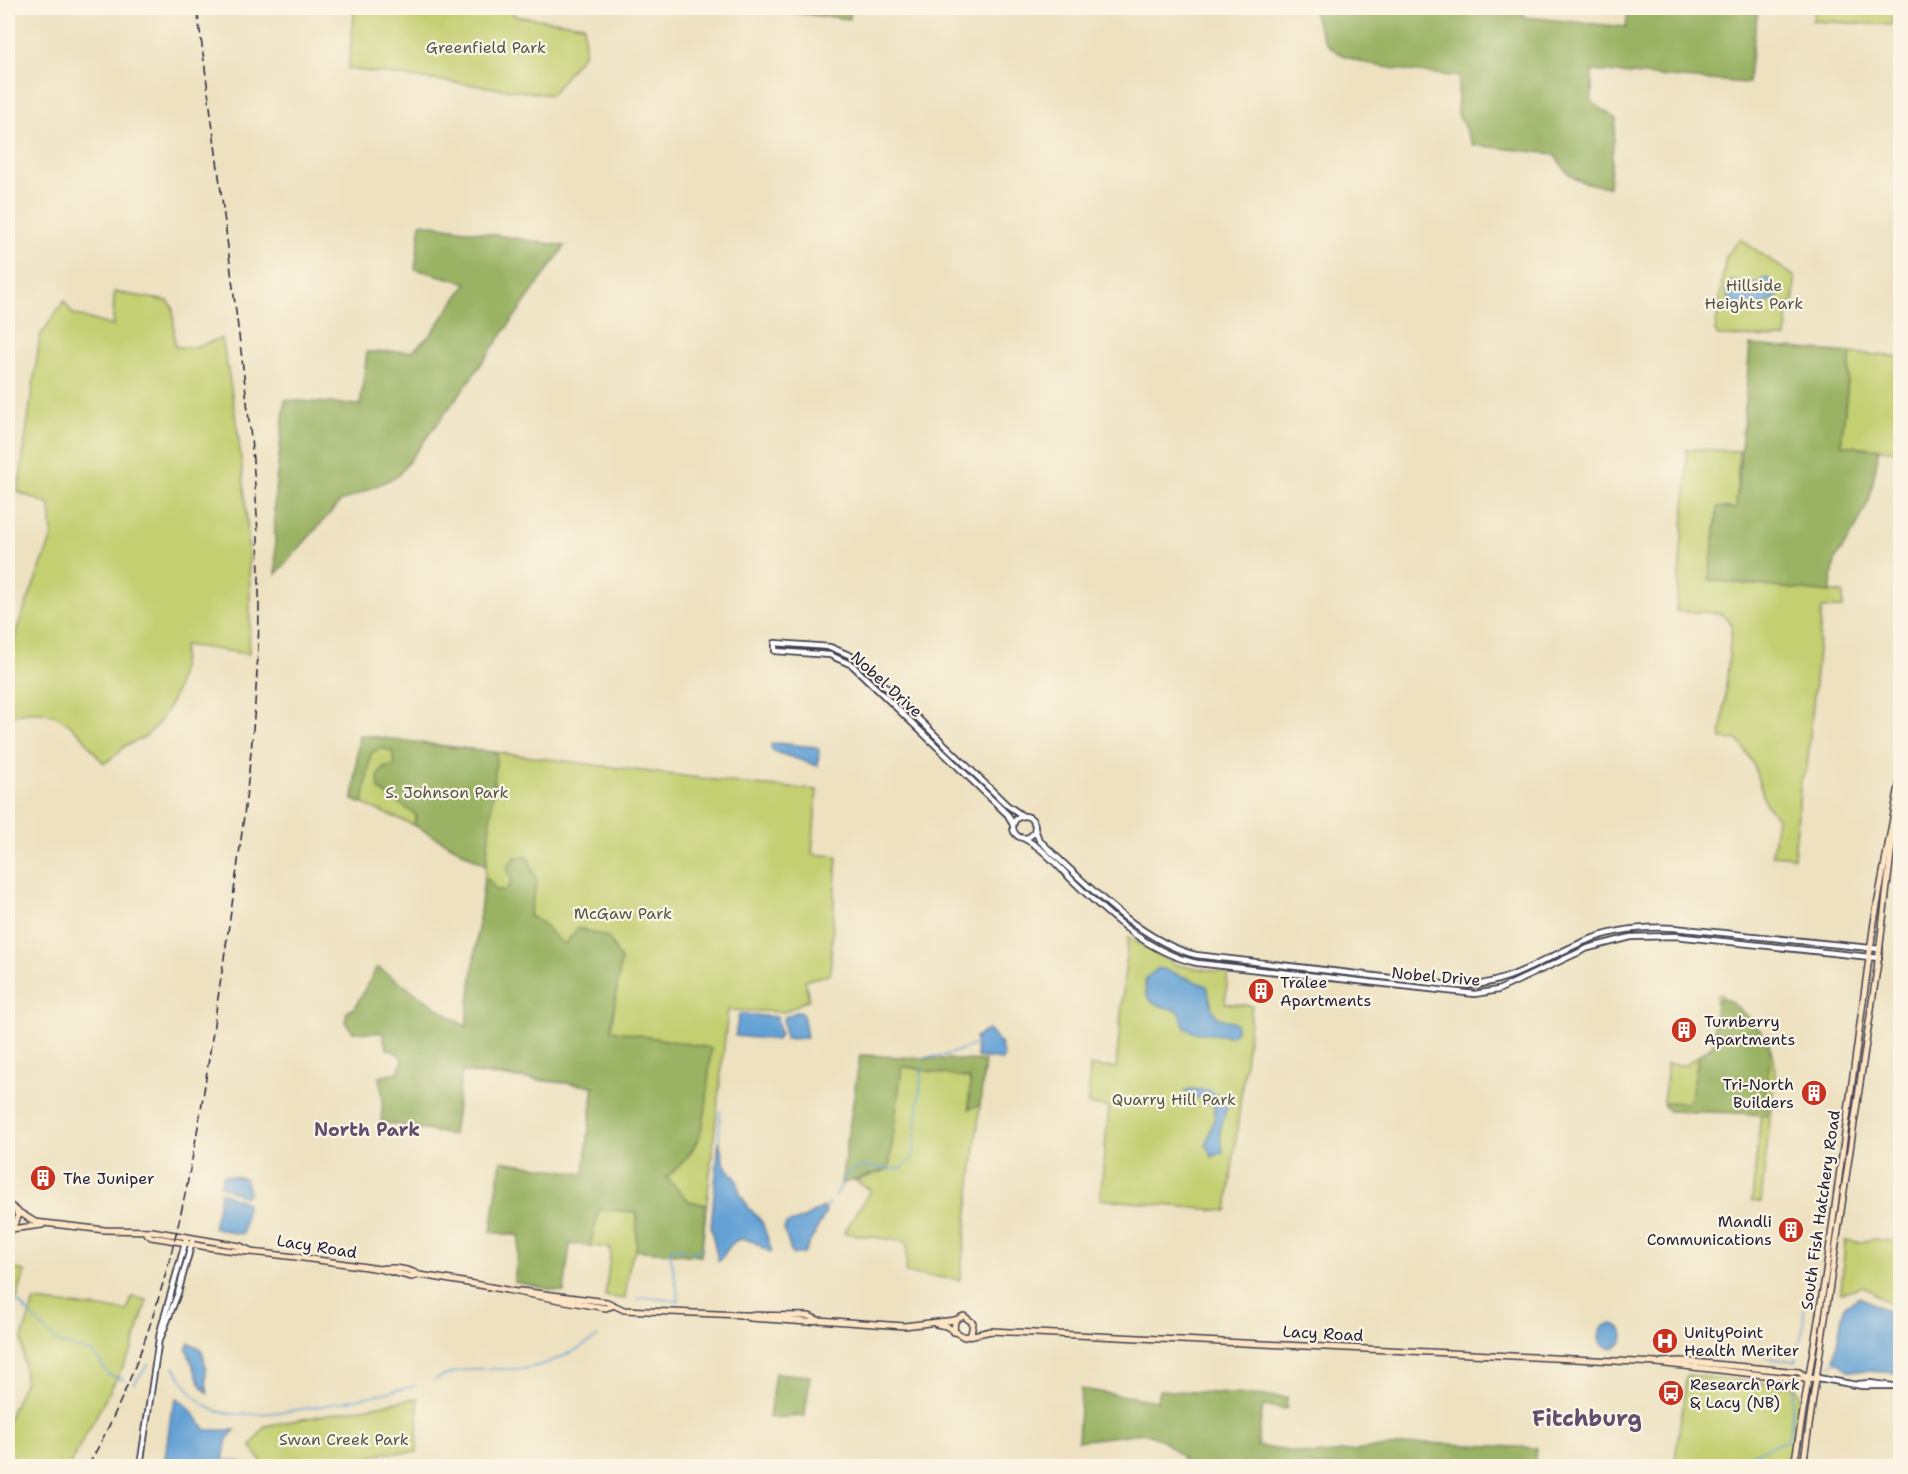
<svg xmlns="http://www.w3.org/2000/svg" width="1908" height="1474" viewBox="0 0 1908 1474" font-family="'Shantell Sans',sans-serif">
<rect width="100%" height="100%" fill="#fcf5e5"/>
<filter id="ink" filterUnits="userSpaceOnUse"><feTurbulence type="fractalNoise" baseFrequency=".0167" numOctaves="2"/><feDisplacementMap in="SourceGraphic" scale="12" xChannelSelector="R" yChannelSelector="G"/><feConvolveMatrix kernelMatrix="1 2 1 2 8 2 1 2 1" color-interpolation-filters="sRGB"/></filter>
<filter id="wash" filterUnits="userSpaceOnUse"><feTurbulence type="fractalNoise" baseFrequency=".008" numOctaves="4" result="noise"/><feDisplacementMap in="SourceGraphic" scale="24" xChannelSelector="R" yChannelSelector="G"/><feGaussianBlur stdDeviation="1.35" result="paint"/><feColorMatrix in="noise" values="0 0 0 0 0 0 0 0 0 0 0 0 0 0 0 0 0 1.4 0 .05"/><feComposite in="paint" operator="in"/></filter>
<g filter="url(#wash)">
<rect width="100%" height="100%" fill="#ede1c0"/>
<g fill="#c3cf71" stroke="#727856" stroke-width="1.5">
<polygon points="355,8 515,8 514,16 584,25 585,52 551,95 348,69"/>
<polygon points="1815,8 1894,8 1892,25 1813,21"/>
<polygon points="1740,239 1795,277 1794,301 1788,305 1786,338 1718,336 1715,331 1726,256"/>
<path d="M114,292l54,9 5,7 2,39h19l28,-9c21,107 31,207 27,316l-65,-9c-2,35 -11,68 -38,91 -6,5 -15,6 -21,10 -8,8 -11,12 -21,17 -10,-9 -15,-20 -24,-29 -22,-22 -44,-28 -72,-17v-41l8,-45 36,-94 -2,-32 -32,-13 22,-156 24,-35 9,13 40,12z"/>
<polygon points="1851,353 1900,357 1900,451 1841,445"/>
<polygon points="1686,449 1739,451 1736,509 1718,507 1709,580 1843,593 1843,608 1822,608 1807,768 1801,780 1794,857 1772,855 1777,817 1766,805 1753,763 1738,740 1721,739 1732,624 1720,613 1676,611 1687,479"/>
<polygon points="359,735 754,785 817,790 812,854 837,856 830,975 805,980 809,999 784,1012 728,1010 701,1256 636,1250 630,1261 625,1299 605,1296 611,1248 576,1244 594,1086 461,1072 486,865 414,825 353,800"/>
<polygon points="1128,937 1176,965 1228,973 1225,1003 1252,1006 1227,1211 1100,1199 1109,1107 1088,1105 1090,1066 1116,1068"/>
<path d="M1720,994l47,48 7,15 1,17 -14,128 -9,-1 9,-89 -98,-8c0,-12 7,-33 3,-40l19,1 28,-19 4,-50z"/>
<polygon points="901,1065 970,1079 969,1108 980,1105 960,1280 906,1273 907,1242 844,1233 871,1190 855,1181 889,1169"/>
<polygon points="1873,1239 1900,1242 1900,1328 1897,1309 1863,1286 1841,1293 1845,1241 1861,1242"/>
<polygon points="8,1268 25,1271 18,1296 9,1309"/>
<polygon points="132,1297 147,1300 132,1350 69,1466 8,1466 8,1419 25,1381 22,1338 34,1301 127,1311"/>
<polygon points="1687,1375 1794,1386 1801,1399 1791,1466 1674,1466"/>
<polygon points="418,1398 417,1452 386,1453 366,1458 349,1466 264,1466 251,1446 265,1426"/>
</g>
<g fill="#9ab263" stroke="#5e6a4f" stroke-width="1.5">
<polygon points="752,8 850,8 850,19 764,10"/>
<path d="M1312,8h213l-1,9 102,10 2,-19h130l-10,75 -156,-12v31l24,17 -7,68c-32,-5 -37,-5 -55,-33l-81,-9 -16,-33 2,-35c-32,-5 -114,-8 -133,-35 -7,-9 -11,-24 -14,-34z"/>
<polygon points="421,223 565,246 464,388 398,476 340,502 276,574 274,502 285,400 360,405 367,352 413,351 431,334 467,283 415,269"/>
<polygon points="1750,345 1851,353 1841,445 1879,449 1870,498 1857,526 1835,560 1830,593 1709,580 1718,507 1736,509"/>
<polygon points="359,735 497,753 486,865 414,825 416,815 379,789 378,777 383,768 395,765 392,751 380,748 371,753 363,804 353,800"/>
<path d="M515,857h13l9,24 -8,35c20,7 19,19 36,28l13,-16 30,9 13,23 -10,70 100,18c-6,52 2,96 -45,129l23,24 17,4 -5,51 -65,-6 1,-38 -38,-2 -9,36 -20,-2 -6,48 -50,-10 6,-46 -29,-4 10,-71 83,13 10,-88 -132,-15 -9,64 -72,-13 2,-24 -4,-21 19,-5 5,-12 -6,-7 -10,-4 -5,-16 -29,-1 -8,-10 2,-10 8,-5 22,-40 89,60 18,-148h4l8,11h10l6,-9 -5,-14z"/>
<path d="M1723,998c12,4 44,36 47,50 3,13 -4,28 -4,42 0,10 6,14 1,26 -32,-5 -65,-3 -98,-5l-5,-5 4,-4 19,1 4,-7 8,-41 14,-10 3,-44z"/>
<polygon points="860,1055 985,1061 980,1105 969,1109 970,1079 902,1066 889,1169 841,1184"/>
<polygon points="775,1373 810,1376 805,1416 769,1418"/>
<polygon points="1081,1389 1157,1401 1159,1390 1287,1397 1286,1409 1263,1406 1257,1446 1314,1455 1425,1443 1536,1448 1534,1466 1440,1466 1436,1463 1417,1466 1182,1466 1182,1457 1162,1440 1145,1433 1078,1441"/>
</g>
<g fill="#64a1d5" stroke="#436288" stroke-width="1.5">
<path d="M1766,277l14,12v5c-14,13 -32,21 -50,15l-4,-20 5,-8 26,3z"/>
<polygon points="777,743 816,747 819,750 818,766 772,751 771,744"/>
<path d="M1157,969h7l43,17 5,22 5,9 19,6v8l-5,5 -38,-4 -8,-4 -6,-17c-21,-6 -38,-6 -33,-33z"/>
<polygon points="798,1011 803,1014 807,1038 785,1039 783,1018"/>
<polygon points="739,1014 777,1017 780,1034 777,1040 735,1036"/>
<polygon points="988,1030 1000,1043 1004,1057 1002,1060 977,1057 975,1037"/>
<polygon points="1189,1089 1210,1090 1228,1103 1220,1132 1223,1152 1212,1157 1206,1145 1215,1116 1214,1106 1184,1091"/>
<path d="M719,1140l5,24 13,16 3,14 9,14 13,14 10,30c-6,-1 -8,-3 -13,-7 -22,-14 -29,-1 -39,16h-2l-7,-34z"/>
<polygon points="223,1175 245,1178 249,1193 244,1197 220,1185"/>
<polygon points="221,1192 247,1203 243,1233 237,1234 213,1227"/>
<polygon points="823,1207 826,1212 804,1253 792,1255 784,1229 786,1224 802,1219"/>
<polygon points="1860,1297 1889,1312 1891,1341 1900,1357 1900,1373 1847,1370 1834,1359 1844,1306"/>
<circle cx="1611" cy="1336" r="12"/>
<path d="M189,1343c23,6 14,32 19,50l-7,-7 -15,-38z"/>
<polygon points="177,1398 186,1404 206,1430 235,1430 227,1439 222,1466 164,1466 171,1413"/>
</g>
<g fill="none" stroke-linecap="round" stroke-linejoin="round">
<g stroke="#64a1d5" stroke-width="1.5">
<polyline points="922,1058 947,1055 976,1044"/>
<polyline points="719,1140 720,1111"/>
<path d="M835,1196c5,-6 6,-15 11,-21 13,-15 38,-4 55,-6l12,-11 9,-90"/>
<polyline points="826,1209 830,1203"/>
<polyline points="8,1295 12,1296 58,1343 94,1353 108,1374 124,1380"/>
<polyline points="638,1300 642,1297 679,1301 670,1251 673,1247 696,1252 703,1247"/>
<polyline points="1765,1358 1795,1361 1803,1329 1804,1309"/>
<polyline points="1830,1366 1836,1362"/>
<path d="M174,1367c10,17 19,31 36,41 33,20 165,-13 205,-22"/>
<path d="M434,1380c35,-16 51,-10 87,-11 20,-1 61,-20 77,-33"/>
<polyline points="134,1384 149,1363"/>
<polyline points="223,1459 241,1462 249,1466"/>
<polyline points="1726,1466 1730,1462 1788,1440 1791,1426 1793,1389"/>
</g>
</g>
</g>
<g filter="url(#ink)">
<g fill="none" stroke-linecap="round" stroke-linejoin="round">
<g stroke="#403f4f" stroke-width="8">
<g id="tertiary">
<circle cx="1024" cy="827" r="11"/>
<polyline points="1013,825 1008,815 852,665 830,655 775,651 775,643 830,647 856,658 1007,805 1023,816"/>
<path d="M1035,829l4,11c41,38 101,102 157,115l263,31c48,0 81,-26 124,-44 29,-12 60,-16 91,-14l206,21"/>
<path d="M1023,838c20,10 33,26 49,42 34,33 76,73 125,83l278,31 23,-4 90,-42 43,-11 44,-1 204,22"/>
<polyline points="161,1337 178,1293 192,1242"/>
<polyline points="1818,1378 1862,1386 1890,1386"/>
<polyline points="1858,1384 1870,1383 1900,1387"/>
<polyline points="140,1466 160,1332 186,1240"/>
</g>
</g>
<g stroke="#403f4f" stroke-width="8">
<g id="secondary">
<polyline points="8,1204 16,1210 18,1217 12,1228"/>
<polyline points="17,1211 35,1222 105,1230 152,1231 240,1246 249,1250"/>
<path d="M146,1233l5,4c29,4 57,12 86,14 48,3 95,11 142,18 13,-2 29,-1 40,6"/>
<polyline points="8,1234 11,1229 42,1225"/>
<path d="M380,1269l32,8 7,-2c63,9 124,23 187,33l6,-2"/>
<polyline points="520,1291 607,1302 624,1310 741,1315"/>
<polyline points="818,1320 808,1322 750,1318 741,1315 809,1316 818,1320 904,1326 955,1320"/>
<polyline points="936,1324 946,1326 964,1337 991,1331 1657,1363 1798,1379 1818,1378"/>
<polyline points="954,1332 955,1320 964,1316 973,1323 971,1334"/>
<polyline points="1661,1362 1681,1361 1799,1372 1807,1377"/>
<polyline points="1794,1466 1826,1272 1874,922 1900,780"/>
<polyline points="1803,1466 1877,969 1895,821"/>
</g>
</g>
<use href="#tertiary" stroke="#fff" stroke-width="4.5"/>
<use href="#secondary" stroke="#fde5c4" stroke-width="5"/>
<path stroke="#22223b" stroke-width="1.5" stroke-dasharray="9 4.5" stroke-linecap="butt" d="M88,1466c77,-137 104,-288 126,-442 22,-145 46,-290 45,-438 0,-95 -12,-188 -24,-282 -12,-99 -25,-198 -38,-296"/>
</g>
</g>
<defs>
<g id="building-disc" transform="scale(1.35)"><circle r="9.5" fill="#c8321e" stroke="#fcf5e5"/><path d="M-4-6H4V6H1V3H-1V6H-4ZM-2.5-4.3h1.7v1.8h-1.7ZM.8-4.3h1.7v1.8H.8ZM-2.5-1h1.7V.8h-1.7ZM.8-1h1.7V.8H.8Z" fill="#fff"/></g>
<g id="hospital-disc" transform="scale(1.35)"><circle r="9.5" fill="#c8321e" stroke="#fcf5e5"/><path d="M-5-5h3v3.5h4V-5h3V5h-3V1.5h-4V5h-3Z" fill="#fff"/></g>
<g id="bus-disc" transform="scale(1.35)"><circle r="9.5" fill="#c8321e" stroke="#fcf5e5"/><path d="M-5-6H5V4H4V6H2V4H-2V6H-4V4H-5ZM-3.5-4V0h7V-4ZM-3.5 1.2v1.5H-2V1.2ZM2 1.2v1.5H3.5V1.2Z" fill="#fff"/></g>
</defs>
<g fill-rule="evenodd">
<use href="#building-disc" x="1261" y="991"/>
<use href="#building-disc" x="1684" y="1030"/>
<use href="#building-disc" x="1814" y="1093"/>
<use href="#building-disc" x="43" y="1178"/>
<use href="#building-disc" x="1791" y="1230"/>
<use href="#hospital-disc" x="1665" y="1341"/>
<use href="#bus-disc" x="1671" y="1393"/>
</g>
<g text-anchor="middle" stroke-width="4.5" stroke-linejoin="round" paint-order="stroke">
<g font-size="16" fill="#52564b" stroke="#fcf5e5">
<text x="486" y="53">Greenfield Park</text>
<text x="1754" y="291">Hillside<tspan x="1754" dy="18">Heights Park</tspan></text>
<text x="447" y="798">S. Johnson Park</text>
<text x="623" y="919">McGaw Park</text>
<text x="1174" y="1105">Quarry Hill Park</text>
<text x="344" y="1445">Swan Creek Park</text>
</g>
<g font-size="16" fill="#22223b" stroke="#fcf5e5">
<text transform="translate(887 684) rotate(42)" y="6">Nobel Drive</text>
<text transform="translate(1436 976) rotate(5)" y="6">Nobel Drive</text>
<text transform="translate(1820 1210) rotate(-82)" y="6">South Fish Hatchery Road</text>
<text transform="translate(317 1246) rotate(9)" y="6">Lacy Road</text>
<text transform="translate(1323 1333) rotate(3)" y="6">Lacy Road</text>
</g>
<g font-size="16" fill="#22223b" stroke="#fcf5e5" text-anchor="start">
<text x="1280" y="988">Tralee<tspan x="1280" dy="18">Apartments</tspan></text>
<text x="1704" y="1027">Turnberry<tspan x="1704" dy="18">Apartments</tspan></text>
<text x="1794" y="1090" text-anchor="end">Tri-North<tspan x="1794" dy="18">Builders</tspan></text>
<text x="63" y="1184">The Juniper</text>
<text x="1772" y="1227" text-anchor="end">Mandli<tspan x="1772" dy="18">Communications</tspan></text>
<text x="1684" y="1338">UnityPoint<tspan x="1684" dy="18">Health Meriter</tspan></text>
<text x="1690" y="1390">Research Park<tspan x="1690" dy="18">&amp; Lacy (NB)</tspan></text>
</g>
<g font-size="18" font-weight="bold" fill="#624e6e" stroke="#fcf5e5">
<text x="367" y="1136">North Park</text>
</g>
<g font-size="22" font-weight="bold" fill="#624e6e" stroke="#fcf5e5">
<text x="1587" y="1426">Fitchburg</text>
</g>
</g>
<rect width="1908" height="1474" fill="none" stroke="#fcf5e5" stroke-width="30"/>
</svg>
